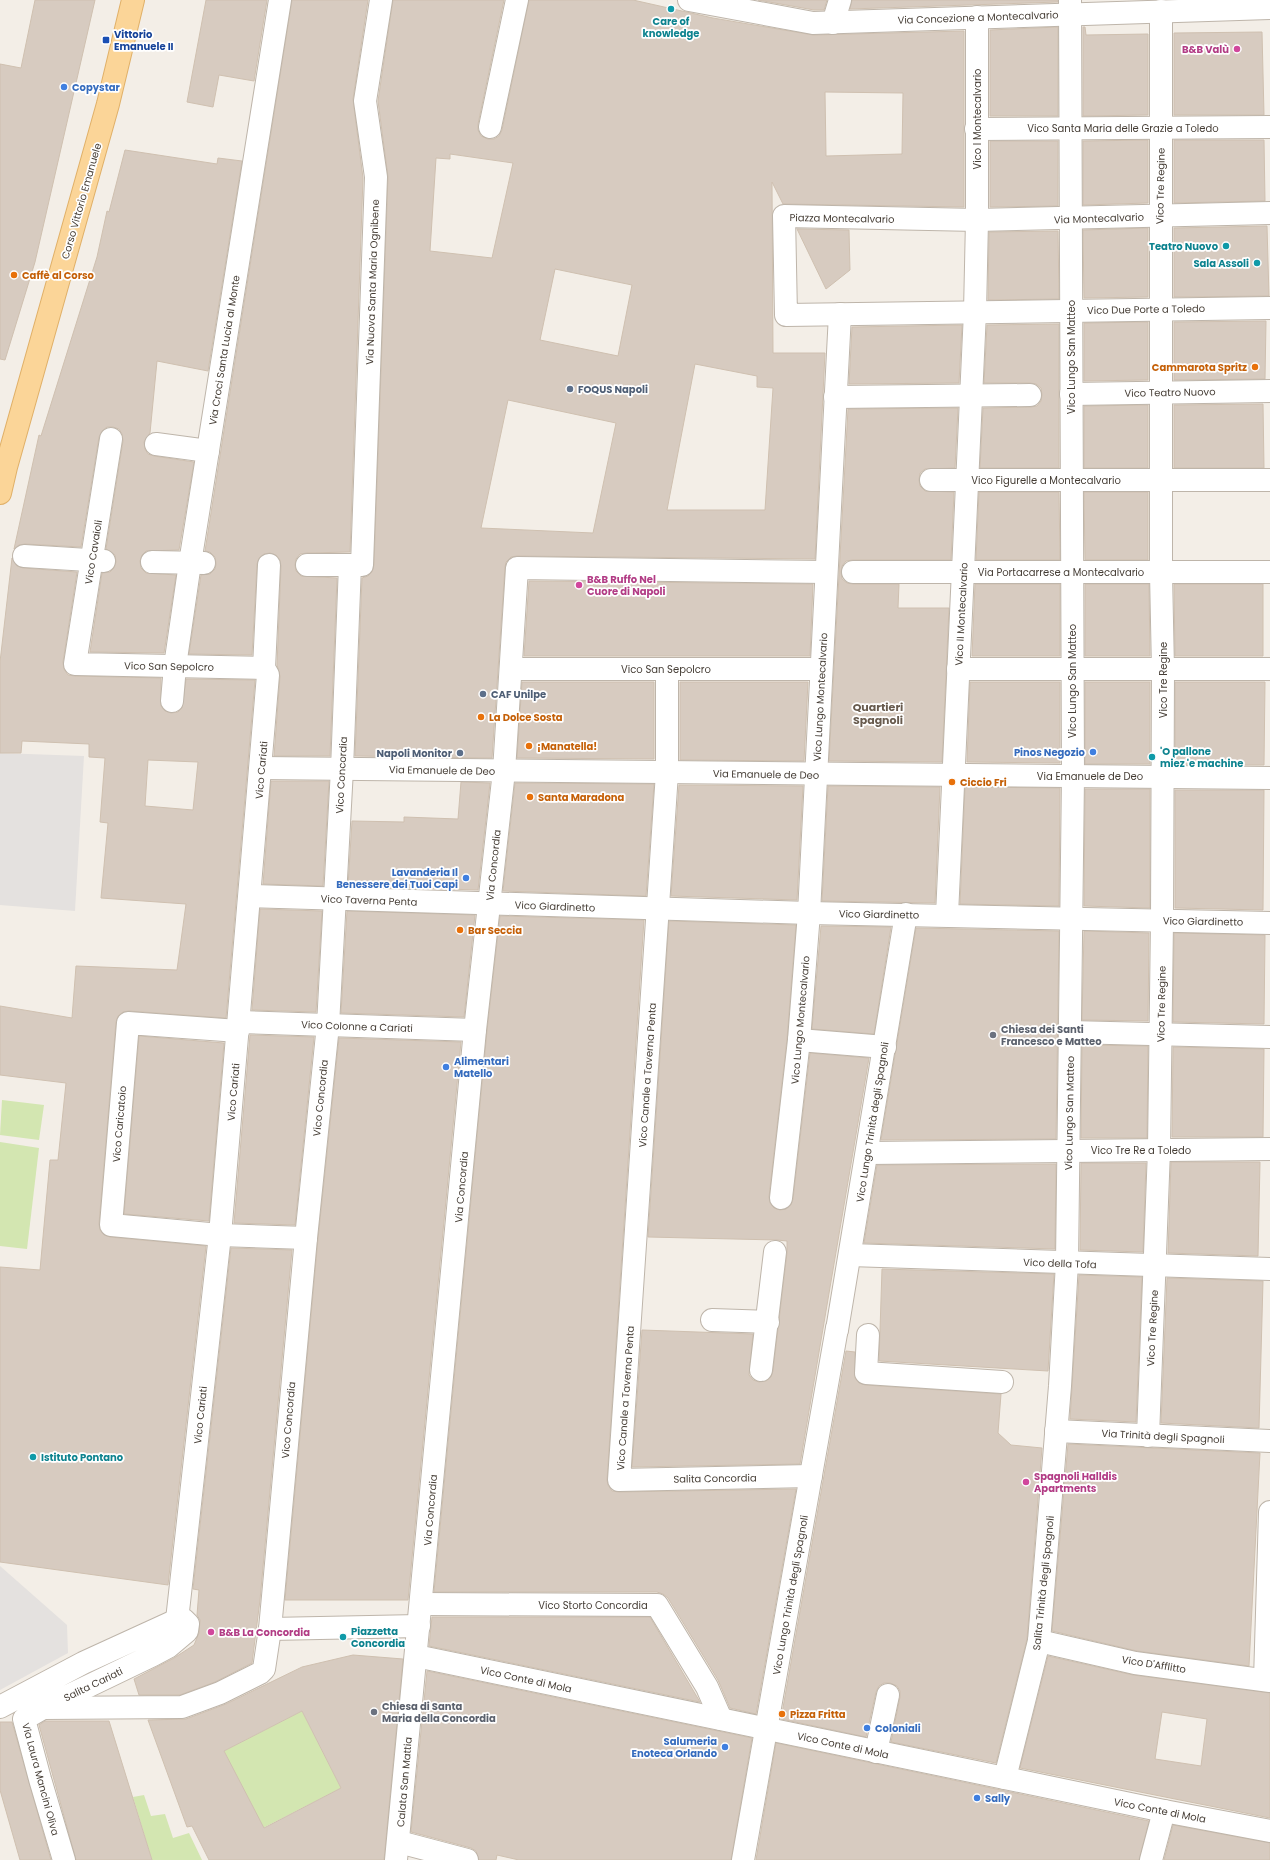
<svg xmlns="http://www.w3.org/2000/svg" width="1270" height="1860" viewBox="0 0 1270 1860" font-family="Poppins,sans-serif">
<rect width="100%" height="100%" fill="#f3eee7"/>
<g fill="#d3e6b1">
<polygon points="2,1100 44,1105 39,1140 0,1135"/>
<polygon points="0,1142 39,1148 27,1249 0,1246"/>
<polygon points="302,1711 341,1788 263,1828 224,1751"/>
<polygon points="144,1795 151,1816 165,1814 173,1838 189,1833 202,1860 152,1860 133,1797"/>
</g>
<g fill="#e4e1df">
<polygon points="0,753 84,756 75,911 0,905"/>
<polygon points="0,1566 67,1625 68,1653 0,1690"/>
</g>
<g fill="#d7cbc0" stroke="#cfc0b0" fill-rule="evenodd">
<polygon points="35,0 95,0 35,262 5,360 0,359 0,64 21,68"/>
<polygon points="206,0 267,0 254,81 219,75 213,107 187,102"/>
<polygon points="292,0 368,0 353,99 363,178 350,552 307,553 300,554 296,559 295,565 296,571 301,576 337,578 330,756 274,756 280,676 277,665 281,566 280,560 276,555 270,553 264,554 259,558 257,564 252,655 189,654 201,575 210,574 215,569 216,564 215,557 210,552 205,551"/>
<path d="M393,0h111l-26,124v6l3,6 7,3h6l5,-3 3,-6 27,-130h104l80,18 100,17 151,-4v176l-181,-3 -11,-22 1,171h52l-10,206 -298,-3 -6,1 -5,5 -1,5 -13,191 -137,-2 7,-178 6,-2 4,-4 2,-7 14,-388 -10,-76zM825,92l78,1 -1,61 -76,2zM450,154l63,9 -21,95 -62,-7 6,-93 14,1zM555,269l77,16 -14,71 -78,-16zM695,364l62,12v11l16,1 -8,122h-98zM508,400l108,23 -23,110 -112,-5z"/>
<polygon points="758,0 827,0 824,10 814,10"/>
<polygon points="852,0 1058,0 1058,2 850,9"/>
<polygon points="1058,27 1058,116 990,116 990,30"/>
<polygon points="1083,27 1085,27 1086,35 1148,34 1148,115 1083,116"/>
<polygon points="1262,32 1264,115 1174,115 1174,33"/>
<polygon points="1148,140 1148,203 1083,205 1083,141"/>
<polygon points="1174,140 1264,140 1265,201 1174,203"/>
<polygon points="990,141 1058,141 1058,206 990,207"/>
<polygon points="125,150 217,164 218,158 242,161 208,371 157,361 150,433 144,442 145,449 148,454 154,456 194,462 179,550 146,551 142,555 140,561 141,568 146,573 176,575 164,653 90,652 102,573 110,572 114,568 116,562 115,555 106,549 123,441 122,434 119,429 113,427 107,427 102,431 99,437 81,547 25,544 19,545 14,549 39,435 41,436 97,257 107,211 109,212"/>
<polygon points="1267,226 1269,296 1174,297 1174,228"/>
<polygon points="1148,228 1148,297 1084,298 1083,230"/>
<polygon points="797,229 849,230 850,270 826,289"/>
<polygon points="1058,231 1059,299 988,300 989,232"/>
<polygon points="1266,321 1265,379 1174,380 1174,322"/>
<polygon points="1148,322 1148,380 1084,381 1084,323"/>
<polygon points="1059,324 1059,468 980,468 983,408 1031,407 1037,406 1041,401 1042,395 1041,388 1036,384 1030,383 984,383 987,325"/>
<polygon points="962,325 959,383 849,384 852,327"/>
<polygon points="1263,404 1264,468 1174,468 1174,405"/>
<polygon points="1148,405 1148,468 1084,468 1084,406"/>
<polygon points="958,408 955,468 925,469 920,473 919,480 920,486 925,491 954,492 951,560 853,560 846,561 842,566 841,572 842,579 847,583 853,584 899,584 898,608 949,608 942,762 829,761 848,409"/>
<polygon points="979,492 1059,492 1060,560 976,560"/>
<polygon points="1084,492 1148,492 1148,560 1085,560"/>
<path d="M12,558l5,8 6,2 54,4 -14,90 1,7 4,6 7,1 86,2v28l4,5 6,2 7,-1 4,-4 4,-29 69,1 -29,338 -97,-7 -6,1 -5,4 -2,6 -17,202 1,6 4,5 6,2 96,9 -38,339 -168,-23v-295l40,3 10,-110h8l8,-77 -66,-8v-69l72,12 4,-52 101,4 9,-66 -85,-6 7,-75 -8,-1 5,-64 -16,-1v-13l-67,-3 -1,12h-21v-91zM148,760l50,2 -5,48 -48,-4z"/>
<polygon points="529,581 813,584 810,656 524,656"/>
<polygon points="975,584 1060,584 1060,656 972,656"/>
<polygon points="1085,584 1149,584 1150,656 1085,656"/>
<polygon points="1174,584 1263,584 1263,656 1175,656"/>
<polygon points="522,682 654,682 654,759 517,758"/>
<polygon points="680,682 808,682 804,761 680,760"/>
<polygon points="970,682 1060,682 1060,763 967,762"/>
<rect x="1085" y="682" width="65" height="82"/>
<polygon points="1175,682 1265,682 1264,765 1175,765"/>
<polygon points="271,781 329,781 323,886 263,884"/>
<polygon points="461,782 490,783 478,890 348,886 352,821 404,822 404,817 458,819"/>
<polygon points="515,783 654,784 646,896 503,891"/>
<polygon points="679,785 803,786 797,900 671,896"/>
<polygon points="828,786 940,787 935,903 822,901"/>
<polygon points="965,787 1060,788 1059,906 960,904"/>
<polygon points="1085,789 1150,789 1150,908 1084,906"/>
<polygon points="1175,790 1264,790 1263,910 1175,908"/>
<polygon points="260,909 322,911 316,1012 252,1010"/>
<polygon points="347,911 475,915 464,1017 341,1013"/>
<polygon points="500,916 644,920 607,1480 608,1485 612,1491 619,1492 796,1489 756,1714 730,1708 718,1680 668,1598 663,1594 657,1592 434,1592 487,1031"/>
<polygon points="669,921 796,925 787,1039 769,1197 770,1203 774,1208 780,1210 786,1209 791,1205 793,1199 810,1053 869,1058 800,1464 632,1467 642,1330 753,1334 749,1375 753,1380 759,1382 766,1381 771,1377 773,1371 787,1253 787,1241 777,1240 648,1237"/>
<polygon points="821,926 891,927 874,1034 812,1029"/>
<polygon points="916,928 1059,931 1056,1139 881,1140"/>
<polygon points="1084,931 1149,933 1148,1021 1082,1020"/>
<polygon points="1174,933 1265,935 1264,1024 1173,1022"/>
<polygon points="250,1035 314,1037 295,1225 234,1223"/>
<polygon points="139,1036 224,1043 209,1221 124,1214"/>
<polygon points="339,1038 461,1042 408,1600 285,1600 318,1239"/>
<polygon points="1082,1045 1148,1046 1147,1138 1081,1138"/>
<polygon points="1173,1047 1264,1049 1263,1137 1172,1137"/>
<polygon points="1171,1162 1260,1162 1258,1256 1168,1253"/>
<polygon points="1081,1163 1146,1163 1143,1252 1080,1250"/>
<polygon points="1056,1164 1055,1249 864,1243 877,1165"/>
<polygon points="231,1248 292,1250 260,1600 252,1663 215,1682 180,1695 139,1695 134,1679 174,1658 194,1645 199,1633 200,1620 197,1615 199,1590 193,1589"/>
<polygon points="882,1269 1054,1274 1048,1371 879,1361"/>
<polygon points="1079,1275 1142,1277 1136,1422 1070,1419"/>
<polygon points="1167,1278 1263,1281 1259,1428 1161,1423"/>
<polygon points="846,1351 855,1352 855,1378 859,1383 865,1385 1001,1394 998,1433 1011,1445 1042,1448 1027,1639 996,1763 891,1742 900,1697 900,1691 897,1686 890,1683 884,1683 879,1686 876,1692 866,1737 781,1719"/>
<polygon points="1068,1444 1260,1453 1249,1666 1137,1651 1052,1631"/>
<polygon points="432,1617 650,1617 700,1702 429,1646"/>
<path d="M353,1655l50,4 -19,201h-175l-17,-34 -5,1 -39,-107 38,-1 40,-15 76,-37zM302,1711l39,77 -77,40 -40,-77z"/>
<path d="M1048,1656l85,19 137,18v125l-250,-50zM1162,1712l45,7 -6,47 -46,-7z"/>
<polygon points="427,1671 752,1738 731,1860 519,1860 497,1855 496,1860 479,1860 476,1851 471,1848 411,1832"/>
<polygon points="45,1721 109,1721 152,1860 76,1860 39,1725"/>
<polygon points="0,1722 12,1722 51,1860 20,1860 0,1790"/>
<polygon points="776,1743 1149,1821 1139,1860 756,1860"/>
<polygon points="1173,1825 1270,1843 1270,1860 1164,1860"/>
</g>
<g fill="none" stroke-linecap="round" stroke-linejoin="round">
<g stroke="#beb5aa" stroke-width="24">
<g id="minor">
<polyline points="689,0 813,23 1270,8"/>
<polyline points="833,23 840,0"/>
<polyline points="490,127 517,0"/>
<polyline points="976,129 1270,127"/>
<polyline points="1270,213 977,220 784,216 786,315 1270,308"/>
<polyline points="1071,394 1270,391"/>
<polyline points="835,397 1030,395"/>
<polyline points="111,439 75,664 264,668"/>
<polyline points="156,444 208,451"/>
<polyline points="931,480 1270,480"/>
<polyline points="24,556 104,561"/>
<polyline points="152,562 204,563"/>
<polyline points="307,565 362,565 376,177 365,101 381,0"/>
<polyline points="853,572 1270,572"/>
<polyline points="511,669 821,669"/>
<polyline points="667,669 667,773 619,1480 811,1476"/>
<polyline points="958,669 1270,669"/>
<polyline points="172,701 175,666 190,563 280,0"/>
<polyline points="261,768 1270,778"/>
<polyline points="250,896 809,913 1270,923"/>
<polyline points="947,915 975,312 977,220 977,17"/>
<polyline points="239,1022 475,1030"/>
<polyline points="238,1031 128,1023 111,1225 220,1235 306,1238"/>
<polyline points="1070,1032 1270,1037"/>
<polyline points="799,1040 885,1047"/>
<polyline points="868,1153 1270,1149"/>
<polyline points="781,1198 799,1040 809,913 840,314"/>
<polyline points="850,1255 1270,1269"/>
<polyline points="712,1320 768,1322"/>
<polyline points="837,1330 906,914"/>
<polyline points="868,1335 866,1373 1002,1382"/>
<polyline points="761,1370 775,1252"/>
<polyline points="1056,1431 1270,1441"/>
<polyline points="1148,1436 1159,1150 1162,921 1163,670 1161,573 1161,11"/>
<polyline points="421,1604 657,1605 707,1687 721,1719"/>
<polyline points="177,1620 220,1235 268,675 264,668 269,565"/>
<polyline points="270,1629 419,1626"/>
<polyline points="1039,1641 1135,1663 1270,1681"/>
<polyline points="416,1656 1164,1811 1270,1831"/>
<polyline points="1265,1680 1270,1512"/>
<polyline points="0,1707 83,1663 177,1620 184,1620 188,1624 187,1631 168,1647 153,1655 43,1708 24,1719 40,1779 64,1860"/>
<polyline points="43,1708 182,1707 220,1693 260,1673 264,1669 270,1629 306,1238 328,1025 342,769 350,565"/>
<polyline points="876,1752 888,1695"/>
<polyline points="1005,1778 1039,1641 1060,1386 1067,1263 1073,776 1070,0"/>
<polyline points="399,1842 467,1860"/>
<polyline points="396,1860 475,1030 504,771 517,568 826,572"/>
<polyline points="743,1860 837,1328"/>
<polyline points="1151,1860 1164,1811"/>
</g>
</g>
<g stroke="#e0b068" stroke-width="24">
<polyline id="major" points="0,493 6,467 108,104 133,0"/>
</g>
<use href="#minor" stroke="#fff" stroke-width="22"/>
<use href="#major" stroke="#fbd598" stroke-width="22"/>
</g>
<g fill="#0f9aa8" stroke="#fff" stroke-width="1.5">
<circle cx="671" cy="9" r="4"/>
<circle cx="1226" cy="246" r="4"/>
<circle cx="1257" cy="263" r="4"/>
<circle cx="1152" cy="757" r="4"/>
<circle cx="33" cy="1457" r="4"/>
<circle cx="343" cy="1637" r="4"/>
</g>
<rect fill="#1a4fb4" stroke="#fff" stroke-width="1.5" x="102" y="36" width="8" height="8" rx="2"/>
<g fill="#d1479c" stroke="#fff" stroke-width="1.5">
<circle cx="1237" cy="49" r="4"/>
<circle cx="579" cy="585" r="4"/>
<circle cx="1026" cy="1482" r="4"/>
<circle cx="211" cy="1632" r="4"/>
</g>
<g fill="#3f7fe0" stroke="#fff" stroke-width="1.5">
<circle cx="64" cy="87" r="4"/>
<circle cx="1093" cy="752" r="4"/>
<circle cx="466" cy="878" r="4"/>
<circle cx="446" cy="1067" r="4"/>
<circle cx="867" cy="1728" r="4"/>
<circle cx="725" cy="1747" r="4"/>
<circle cx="977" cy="1798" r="4"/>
</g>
<g fill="#e8710a" stroke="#fff" stroke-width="1.5">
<circle cx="14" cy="275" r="4"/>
<circle cx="1255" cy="367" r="4"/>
<circle cx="481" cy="717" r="4"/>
<circle cx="529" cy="746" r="4"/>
<circle cx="952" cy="782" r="4"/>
<circle cx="530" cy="797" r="4"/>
<circle cx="460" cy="930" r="4"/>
<circle cx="782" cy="1714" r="4"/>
</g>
<g fill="#5c6f8a" stroke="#fff" stroke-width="1.5">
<circle cx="570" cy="389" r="4"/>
<circle cx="483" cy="694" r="4"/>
<circle cx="460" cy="753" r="4"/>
</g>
<g fill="#6b7280" stroke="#fff" stroke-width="1.5">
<circle cx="993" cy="1035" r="4"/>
<circle cx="374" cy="1712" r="4"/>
</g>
<g text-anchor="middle" stroke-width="3.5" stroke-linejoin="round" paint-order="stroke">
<g font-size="10" fill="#463e36" stroke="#fff">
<text transform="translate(978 17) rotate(-2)" y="4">Via Concezione a Montecalvario</text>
<text transform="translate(977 119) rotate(-90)" y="4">Vico I Montecalvario</text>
<text x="1123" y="132">Vico Santa Maria delle Grazie a Toledo</text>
<text transform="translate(1160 186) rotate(-89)" y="4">Vico Tre Regine</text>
<text transform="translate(81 201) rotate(-74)" y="4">Corso Vittorio Emanuele</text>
<text transform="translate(842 218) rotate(1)" y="4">Piazza Montecalvario</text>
<text transform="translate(1099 218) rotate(-2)" y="4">Via Montecalvario</text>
<text transform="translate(372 282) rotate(-88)" y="4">Via Nuova Santa Maria Ognibene</text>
<text transform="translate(1146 309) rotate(-1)" y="4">Vico Due Porte a Toledo</text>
<text transform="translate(224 350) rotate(-81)" y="4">Via Croci Santa Lucia al Monte</text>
<text transform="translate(1071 357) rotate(-90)" y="4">Vico Lungo San Matteo</text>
<text transform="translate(1170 392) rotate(-1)" y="4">Vico Teatro Nuovo</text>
<text x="1046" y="484">Vico Figurelle a Montecalvario</text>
<text transform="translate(93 552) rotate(-81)" y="4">Vico Cavaioli</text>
<text x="1061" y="576">Via Portacarrese a Montecalvario</text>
<text transform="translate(961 614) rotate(-87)" y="4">Vico II Montecalvario</text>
<text transform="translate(169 666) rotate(1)" y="4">Vico San Sepolcro</text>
<text x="666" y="673">Vico San Sepolcro</text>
<text transform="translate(1163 680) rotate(-90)" y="4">Vico Tre Regine</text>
<text transform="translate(1072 681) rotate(-90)" y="4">Vico Lungo San Matteo</text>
<text transform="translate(820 697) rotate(-87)" y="4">Vico Lungo Montecalvario</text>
<text transform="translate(261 770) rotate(-85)" y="4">Vico Cariati</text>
<text transform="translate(442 770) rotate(1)" y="4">Via Emanuele de Deo</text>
<text transform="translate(766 774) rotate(1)" y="4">Via Emanuele de Deo</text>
<text transform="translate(341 775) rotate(-87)" y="4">Vico Concordia</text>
<text x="1090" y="780">Via Emanuele de Deo</text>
<text transform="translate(493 865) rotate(-84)" y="4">Via Concordia</text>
<text transform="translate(369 900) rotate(2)" y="4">Vico Taverna Penta</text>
<text transform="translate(555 906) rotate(2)" y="4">Vico Giardinetto</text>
<text transform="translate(879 914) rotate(1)" y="4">Vico Giardinetto</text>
<text transform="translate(1203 921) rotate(1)" y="4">Vico Giardinetto</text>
<text transform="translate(1161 1004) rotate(-89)" y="4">Vico Tre Regine</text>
<text transform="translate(800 1020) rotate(-85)" y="4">Vico Lungo Montecalvario</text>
<text transform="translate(357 1026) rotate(2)" y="4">Vico Colonne a Cariati</text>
<text transform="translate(647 1075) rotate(-86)" y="4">Vico Canale a Taverna Penta</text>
<text transform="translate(233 1092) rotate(-85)" y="4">Vico Cariati</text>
<text transform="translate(320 1098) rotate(-84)" y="4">Vico Concordia</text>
<text transform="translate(1069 1113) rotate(-89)" y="4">Vico Lungo San Matteo</text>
<text transform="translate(872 1122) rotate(-81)" y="4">Vico Lungo Trinità degli Spagnoli</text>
<text transform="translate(119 1124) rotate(-85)" y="4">Vico Caricatoio</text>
<text x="1141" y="1154">Vico Tre Re a Toledo</text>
<text transform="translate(461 1187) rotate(-85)" y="4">Via Concordia</text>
<text transform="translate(1060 1263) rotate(2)" y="4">Vico della Tofa</text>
<text transform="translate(1152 1328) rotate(-87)" y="4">Vico Tre Regine</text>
<text transform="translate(625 1398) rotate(-86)" y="4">Vico Canale a Taverna Penta</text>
<text transform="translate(200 1415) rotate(-84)" y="4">Vico Cariati</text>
<text transform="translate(288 1420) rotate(-85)" y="4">Vico Concordia</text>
<text transform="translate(1163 1436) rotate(3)" y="4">Via Trinità degli Spagnoli</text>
<text transform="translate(715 1478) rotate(-1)" y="4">Salita Concordia</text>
<text transform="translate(430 1510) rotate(-85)" y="4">Via Concordia</text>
<text transform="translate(1043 1583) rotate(-84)" y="4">Salita Trinità degli Spagnoli</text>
<text transform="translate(790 1595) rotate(-80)" y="4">Vico Lungo Trinità degli Spagnoli</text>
<text x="593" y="1609">Vico Storto Concordia</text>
<text transform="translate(1154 1664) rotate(9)" y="4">Vico D'Afflitto</text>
<text transform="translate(526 1679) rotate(12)" y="4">Vico Conte di Mola</text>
<text transform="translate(93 1684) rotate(-26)" y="4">Salita Cariati</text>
<text transform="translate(843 1745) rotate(12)" y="4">Vico Conte di Mola</text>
<text transform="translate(41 1779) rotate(75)" y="4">Via Laura Mancini Oliva</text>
<text transform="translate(404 1782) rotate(-85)" y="4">Calata San Mattia</text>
<text transform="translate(1160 1810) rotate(11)" y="4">Vico Conte di Mola</text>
</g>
<g font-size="10" font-weight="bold" fill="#0d838f" stroke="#fff" text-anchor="start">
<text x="671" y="25" text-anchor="middle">Care of<tspan x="671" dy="12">knowledge</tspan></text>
<text x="1218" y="250" text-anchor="end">Teatro Nuovo</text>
<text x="1249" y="267" text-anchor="end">Sala Assoli</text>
<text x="1160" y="755">'O pallone<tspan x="1160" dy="12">miez 'e machine</tspan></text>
<text x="41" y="1461">Istituto Pontano</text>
<text x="351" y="1635">Piazzetta<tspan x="351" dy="12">Concordia</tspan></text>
</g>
<g font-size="10" font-weight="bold" fill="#164399" stroke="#fff" text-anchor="start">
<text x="114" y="38">Vittorio<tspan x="114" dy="12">Emanuele II</tspan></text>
</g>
<g font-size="10" font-weight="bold" fill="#b23c85" stroke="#fff" text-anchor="start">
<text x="1229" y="53" text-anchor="end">B&amp;B Valù</text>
<text x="587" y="583">B&amp;B Ruffo Nel<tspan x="587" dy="12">Cuore di Napoli</tspan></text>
<text x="1034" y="1480">Spagnoli Halldis<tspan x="1034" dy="12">Apartments</tspan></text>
<text x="219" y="1636">B&amp;B La Concordia</text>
</g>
<g font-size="10" font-weight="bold" fill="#366cbe" stroke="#fff" text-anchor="start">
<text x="72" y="91">Copystar</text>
<text x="1085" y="756" text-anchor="end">Pinos Negozio</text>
<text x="458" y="876" text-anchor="end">Lavanderia Il<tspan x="458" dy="12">Benessere dei Tuoi Capi</tspan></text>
<text x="454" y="1065">Alimentari<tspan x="454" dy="12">Matello</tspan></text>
<text x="875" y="1732">Coloniali</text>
<text x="717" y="1745" text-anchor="end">Salumeria<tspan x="717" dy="12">Enoteca Orlando</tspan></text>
<text x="985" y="1802">Sally</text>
</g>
<g font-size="10" font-weight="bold" fill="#c56008" stroke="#fff" text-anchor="start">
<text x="22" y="279">Caffè al Corso</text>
<text x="1247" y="371" text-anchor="end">Cammarota Spritz</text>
<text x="489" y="721">La Dolce Sosta</text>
<text x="537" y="750">¡Manatella!</text>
<text x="960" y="786">Ciccio Fri</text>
<text x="538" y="801">Santa Maradona</text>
<text x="468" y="934">Bar Seccia</text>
<text x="790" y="1718">Pizza Fritta</text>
</g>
<g font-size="10" font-weight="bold" fill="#4e5e75" stroke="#fff" text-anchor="start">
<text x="578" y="393">FOQUS Napoli</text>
<text x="491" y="698">CAF Unilpe</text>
<text x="452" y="757" text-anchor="end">Napoli Monitor</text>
</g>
<g font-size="10" font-weight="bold" fill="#5b616d" stroke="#fff" text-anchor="start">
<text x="1001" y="1033">Chiesa dei Santi<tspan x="1001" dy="12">Francesco e Matteo</tspan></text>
<text x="382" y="1710">Chiesa di Santa<tspan x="382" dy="12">Maria della Concordia</tspan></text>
</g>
<g font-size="11" font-weight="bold" fill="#685b4e" stroke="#fff">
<text x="878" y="711">Quartieri<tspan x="878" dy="13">Spagnoli</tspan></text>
</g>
</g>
</svg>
